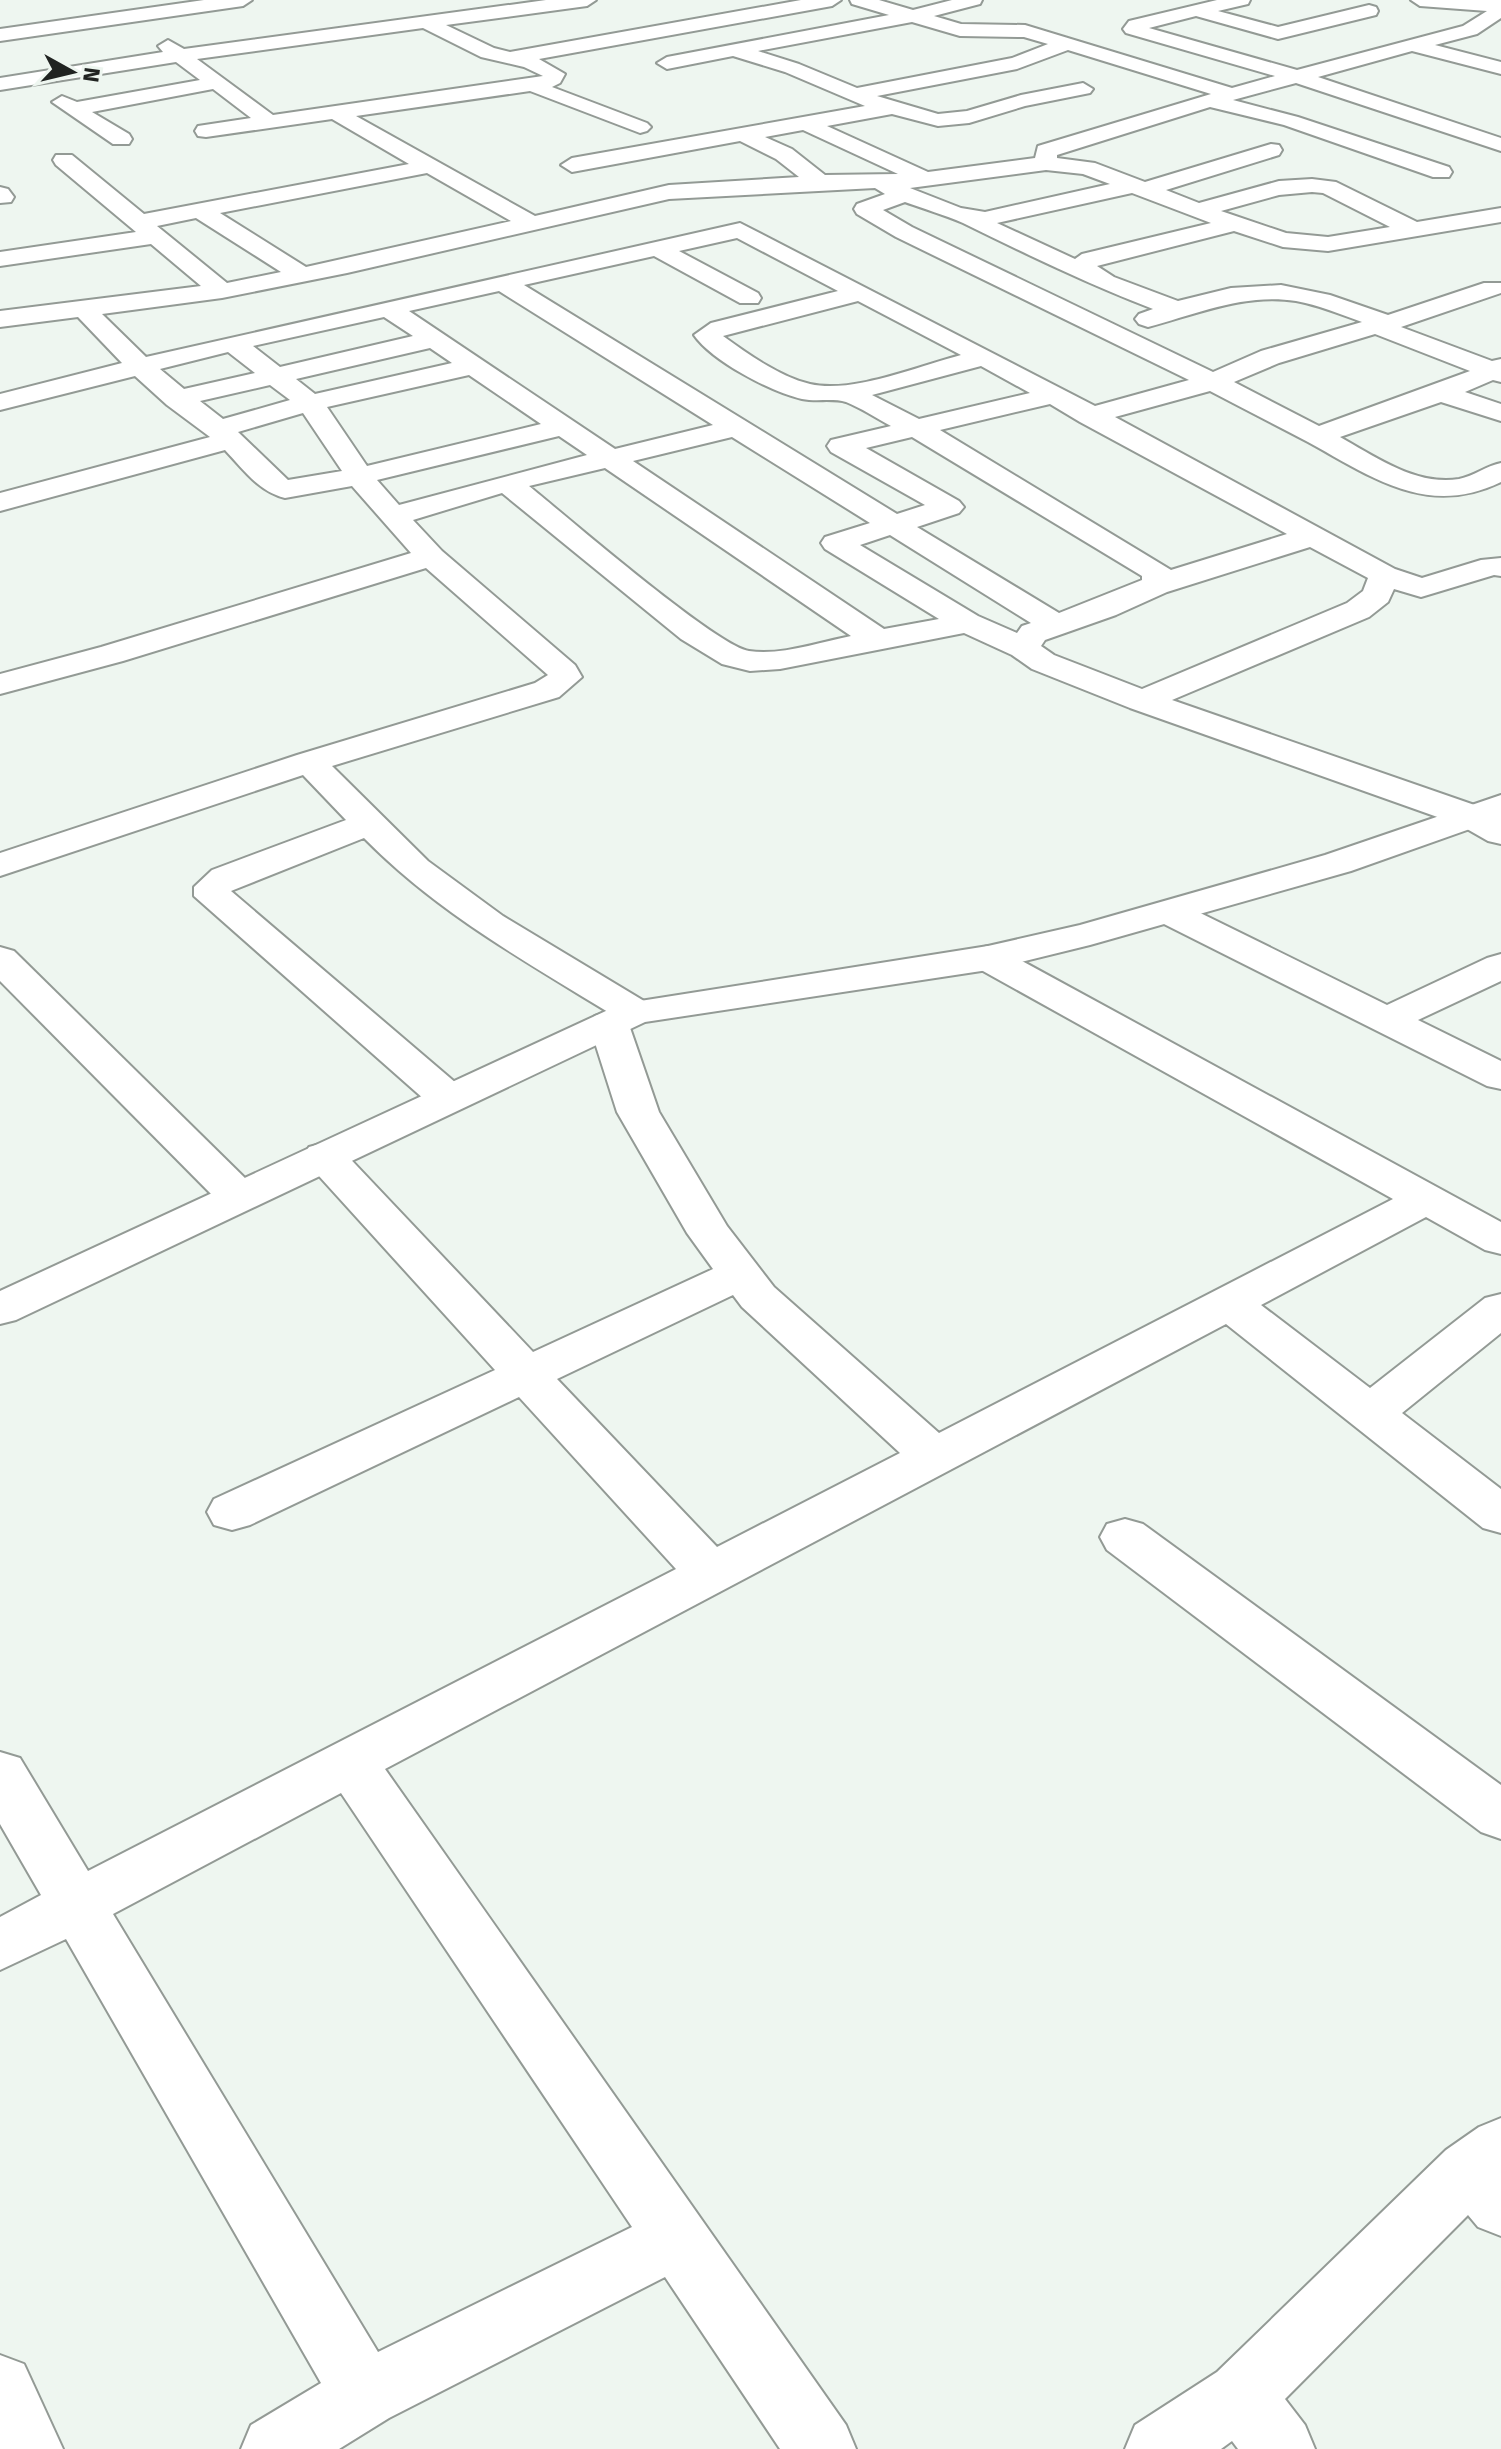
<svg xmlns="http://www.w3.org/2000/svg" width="1501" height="2449" viewBox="0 0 1501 2449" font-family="'Fira Sans',sans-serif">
<rect width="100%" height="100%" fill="#eef6f0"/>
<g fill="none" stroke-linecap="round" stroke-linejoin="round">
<g stroke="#939a95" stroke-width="4">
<g id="street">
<polygon points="204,0 252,0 243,6 0,41 0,29"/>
<path d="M546,0h50l-9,6 -141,19 48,23 16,4 291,-52h40l-9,6 -293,53 26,15 -5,9 -8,4 95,36 4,4 -4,4 -7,2 -110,-42 -174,25 179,100 134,-31 130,-8 -23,-18 -36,-18 -168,31 -11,-7 11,-7 293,-52 -80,-34 -52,-16 -66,13 -10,-6 10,-6 222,-42 -37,-11 -2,-4h29l34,10 39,-10h30l-2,4 -46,12 27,8 64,1 207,63 43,-12 -149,-43 -3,-4 6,-8 88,-21h33l-2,4 -30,7 60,16 91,-22 7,2 2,4 -2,4 -98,24 -82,-23 -47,12 148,42 166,-44 24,-15 -67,-5 -9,-6h90v18l-24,16 -42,11 66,17v12l-89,-23 -94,26 183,61v13l-205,-68 -63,17 65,17 151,50 3,5 -3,5h-16l-149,-52 -74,-18 -153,48v3l38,5 50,19 126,-38 8,1 3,5 -3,5 -113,35 33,13 80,-22 33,-2 24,3 81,40 84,-14v14l-173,29 -45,-4 -49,-16 -137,35 17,11 64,24 53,-13 50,-3 49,10 58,20 96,-32h17v10l-100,34 91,34 9,-2v23l-8,-2 -28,12 36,12v17l-60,-19 -101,35c36,20 76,49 119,42 15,-3 27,-13 42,-16v19c-74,36 -129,-5 -193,-40 -33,-17 -65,-34 -98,-51l-95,26 280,152 27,9 59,-18 20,-2v18l-7,-1 -73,22 -27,-8 -6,13 -19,15 -197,83 314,109 15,9v26l-13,-3 -28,-16 -330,-117 -98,-39 -20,-14 -48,-22 -184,36 -30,2 -28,-7 -41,-25 -179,-146 -89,27 29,31 133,114 7,12 -23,20 -227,69 96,95 75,55 146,88 6,8 -6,8 -14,4 -7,-2 31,90 68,114 47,61 165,146 454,-234 -419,-233 -5,-8 5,-8 14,-4 14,4 499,272v32l-16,-4 -59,-33 -165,88 109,83 115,-90 16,-4v39l-99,80 99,76v44l-18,-5 -257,-204 -841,445 461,656 10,24h-76l-115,-172 -276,141 -50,31h-98l10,-24 70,-42 -255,-444 -66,31v-53l41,-22 -41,-71v-72l20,6 68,113 588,-302 -157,-172 -269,128 -18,5 -18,-5 -7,-13 7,-13 281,-129 -186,-205 -6,-9 6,-9 15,-4 15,4 194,205 180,-83 -26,-36 -70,-121 -28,-88 6,-8 13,-4c-87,-53 -172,-101 -244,-174l-133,53 232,198 6,9 -6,9 -15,3 -15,-3 -239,-211v-9l18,-17 134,-50 -43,-45 -303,101v-23l297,-98 238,-72 13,-8 -122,-107 -303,93 -123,33v-20l101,-27 310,-94 -59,-67 -67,12c-27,-7 -42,-29 -60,-48l-225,61v-18l210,-56 -43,-32 -32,-29 -135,34v-16l122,-31 -44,-46 -78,10v-16l201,-25 -50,-42 -151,22v-14l136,-20 -80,-67 -3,-5 3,-5h16l72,59 265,-50 -77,-45 -126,18 -8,-1 -3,-5 3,-5 53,-8 -38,-29 -121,23 37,22 3,5 -3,5h-16l-61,-42 10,-6 15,6 123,-22 -24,-18 -176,28v-12l163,-26 -5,-6 10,-6 16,9zM912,22l48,14 64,1 24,7 -36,14 -155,30 -58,-24 -41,-13zM423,28l58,29 43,10 19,9 -270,39 -76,-56zM1068,50l143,44 -173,52 -3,12 -107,14 -101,-46 65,-12 46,12 31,-3 56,-17 65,-13 3,-4 -10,-6 -62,12 -54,16 -29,3 -61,-18 140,-27zM803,130l95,44 -73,1 -33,-26 -27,-12zM1046,170l37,4 27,10 -125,28 -24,-4 -51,-20zM427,173l84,48 -205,46 -86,-54zM875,188l10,6 -28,10 -3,5 3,5 39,23 293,143 -94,26 -355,-183 -594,134 -44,-43 120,-16 125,-25 322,-74zM1312,192l11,1 67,34 -62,10 -42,-4 -65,-22 58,-16zM1132,193l79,30 -129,31 -7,5 -78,-36zM905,202c19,7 40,13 58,21 63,31 125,61 190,86l-14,5 -4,5 4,5 9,3c49,-13 96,-34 148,-26 22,4 44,13 66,21l-101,29 -48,21 -301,-145 -29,-17zM196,218l85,54 -54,11 -70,-57zM737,238l101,53 -127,32 -17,12c18,26 77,57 108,64 14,3 31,-1 44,3 15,6 30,16 45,24l-60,14 -4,6 4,6 94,53 -28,9 -373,-229 130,-29 86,47h18l3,-5 -3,-5 -79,-42zM499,291l214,134 -98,24 -206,-138zM858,301l103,54c-42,11 -109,39 -151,29 -30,-7 -62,-30 -87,-48zM384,317l29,19 -133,31 -27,-21zM1375,334l95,37 -151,55 -85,-44 45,-19zM430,348l22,15 -137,31 -19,-15zM228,352l27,21 -71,16 -24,-20zM981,366l49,27 -111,26 -47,-24zM469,375l72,49 -174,42 -40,-59zM270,385l20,15 -67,19 -23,-18zM1050,404l30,18 207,112 -116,36 -231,-140zM303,413l39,58 -54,9 -50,-48zM559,436l28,19 -188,50 -22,-25zM732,437l138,86 -45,14 -4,6 4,6 114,70 -55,10 -251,-168zM912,437l230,139v4l-83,33 -142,-86 42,-14 5,-6 -5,-6 -93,-53zM605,468l246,168c-31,6 -70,20 -102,15 -33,-5 -184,-136 -220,-165zM890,535l141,88 -9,3 -5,7 -39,-17 -118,-71zM1310,547l58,31 -5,13 -16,12 -205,86 -88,-34 -13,-9 4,-6 71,-25 51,-23zM733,1295l9,12 158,146 -183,94 -160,-168zM341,1793l291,434 -254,125 -265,-438z"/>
<polygon points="0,187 8,189 14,197 11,202 0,203"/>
<polygon points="1169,901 1182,904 1387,1005 1487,958 1501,954 1501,981 1418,1020 1501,1061 1501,1089 1487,1086 1156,920 1150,912 1156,904"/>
<polygon points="0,947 14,951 252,1185 259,1195 252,1205 237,1208 222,1205 0,981"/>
<polygon points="1125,1519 1143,1524 1501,1785 1501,1839 1481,1832 1107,1550 1100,1537 1107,1524"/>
<polygon points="1501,2118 1501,2236 1478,2227 1468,2215 1285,2399 1305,2425 1315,2449 1238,2449 1232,2441 1221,2449 1125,2449 1135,2425 1217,2372 1446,2150 1479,2127"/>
<polygon points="0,2355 24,2364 63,2449 0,2449"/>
</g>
</g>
<g stroke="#939a95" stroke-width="4">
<polygon id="secondary" points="1501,795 1501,818 1351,871 1090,945 988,970 645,1022 16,1320 0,1324 0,1291 621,1004 988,946 1080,925 1325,855"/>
</g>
<use href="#street" fill="#fff" fill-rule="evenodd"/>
<use href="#secondary" fill="#fff" fill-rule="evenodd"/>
</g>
<g transform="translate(72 72) rotate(98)" stroke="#eef6f0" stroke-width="6" paint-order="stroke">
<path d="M0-6L14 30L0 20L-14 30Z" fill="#202321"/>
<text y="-12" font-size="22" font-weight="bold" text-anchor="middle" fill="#202321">N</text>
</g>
</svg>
